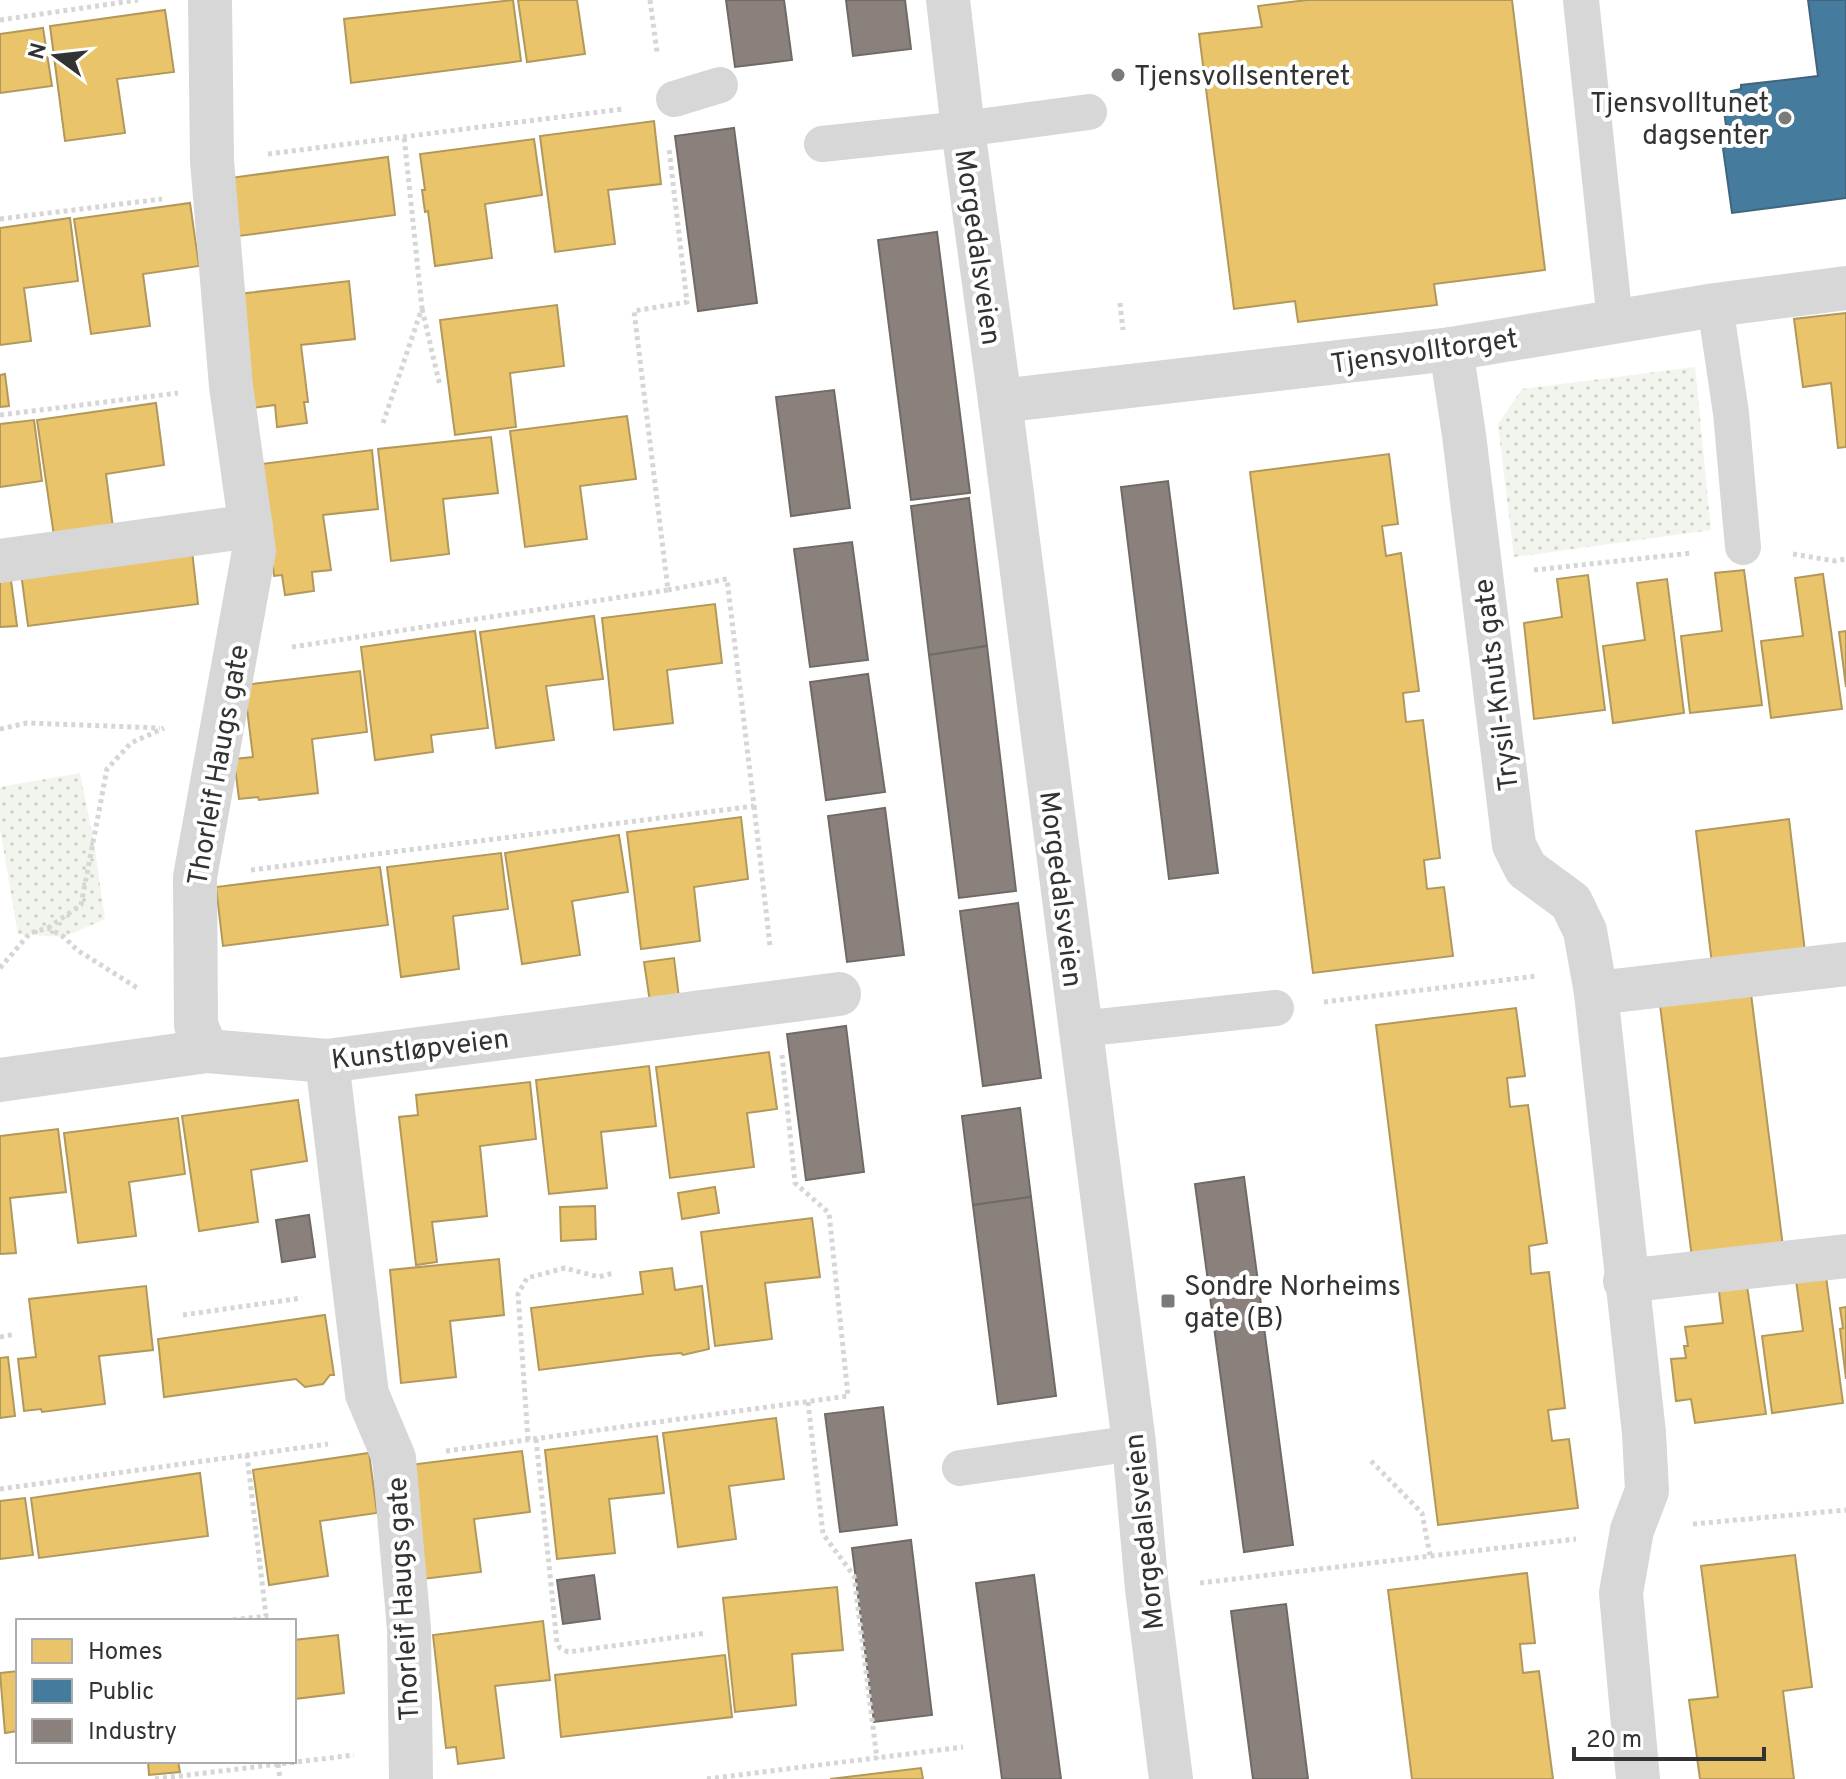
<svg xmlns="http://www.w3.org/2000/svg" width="1846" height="1779" viewBox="0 0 1846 1779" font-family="Overpass,sans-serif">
<defs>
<pattern id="grass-dots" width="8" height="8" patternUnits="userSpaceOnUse" patternTransform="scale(2)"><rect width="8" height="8" fill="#f1f5ed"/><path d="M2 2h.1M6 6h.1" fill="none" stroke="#cfd2cc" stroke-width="1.8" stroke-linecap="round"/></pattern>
</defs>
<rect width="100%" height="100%" fill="#fff"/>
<g fill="url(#grass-dots)">
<polygon points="1695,367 1711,530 1514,557 1498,424 1522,389"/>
<polygon points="80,773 94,843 105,919 64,937 18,934 0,829 0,787"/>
</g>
<g fill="#e9c46a" stroke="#b2985a" stroke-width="2">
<polygon points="513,0 521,61 351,83 344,19"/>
<polygon points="518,0 577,0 585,54 527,62"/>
<polygon points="1307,0 1512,0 1545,270 1434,284 1437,305 1298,322 1295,301 1234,309 1199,34 1262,27 1258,6"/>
<polygon points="165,10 174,72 117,79 125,133 65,141 50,26"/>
<polygon points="43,28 52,86 0,93 0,34"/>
<polygon points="654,121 661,184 608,190 615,244 555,252 540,136"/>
<polygon points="534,139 542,195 485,204 492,258 435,266 428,211 425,212 422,190 425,190 420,154"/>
<polygon points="388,157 395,215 231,237 223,179"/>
<polygon points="190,203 199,266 143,274 150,326 91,334 74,219"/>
<polygon points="70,218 78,281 24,288 31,341 0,345 0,228"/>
<polygon points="349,281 355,339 301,345 308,402 304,402 307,423 277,427 275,405 252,408 238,294"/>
<polygon points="557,305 564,366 510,373 516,427 455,435 440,320"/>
<polygon points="1846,313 1846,447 1838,448 1831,383 1803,387 1794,319"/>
<polygon points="5,374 9,406 0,407 0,375"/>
<polygon points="156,403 164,465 106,474 113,528 54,536 37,420"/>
<polygon points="627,416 636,479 580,486 587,539 525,547 510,431"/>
<polygon points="34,420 42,481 0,487 0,424"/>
<polygon points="491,437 498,493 443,499 449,554 391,561 378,449"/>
<polygon points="372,450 378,509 323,515 331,570 312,572 314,591 285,595 282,575 274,576 261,464"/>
<polygon points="1389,454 1398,524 1382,526 1386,556 1401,553 1419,691 1403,693 1406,722 1423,720 1440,858 1424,860 1427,889 1444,887 1453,956 1313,973 1250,472"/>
<polygon points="191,542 198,604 28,626 20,565"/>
<polygon points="9,565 17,626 0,627 0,566"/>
<polygon points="1744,570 1762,705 1690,713 1681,636 1722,631 1715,573"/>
<polygon points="1823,574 1842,709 1771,718 1761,641 1803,636 1795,578"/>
<polygon points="1588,575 1605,710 1534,719 1524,623 1562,617 1557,579"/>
<polygon points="1667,579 1684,713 1613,723 1603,646 1645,640 1637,583"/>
<polygon points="715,604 722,663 667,670 673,723 614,730 602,618"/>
<polygon points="594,616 603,679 546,686 554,740 496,748 480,632"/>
<polygon points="475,631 488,728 431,735 433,752 375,760 361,647"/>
<polygon points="1846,631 1846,687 1839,632"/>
<polygon points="360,671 367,732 312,739 318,793 259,800 258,797 239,799 234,759 253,757 244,685"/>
<polygon points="741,817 748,879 694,887 700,941 641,949 627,832"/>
<polygon points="1789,819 1805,952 1712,964 1696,831"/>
<polygon points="619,835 628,892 572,901 580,955 522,964 505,853"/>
<polygon points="501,853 508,909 453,916 459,969 401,977 387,867"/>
<polygon points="380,867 388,925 223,946 216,887"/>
<polygon points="674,958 679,998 650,1002 644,962"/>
<polygon points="1750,986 1783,1247 1692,1258 1659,997"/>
<polygon points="1516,1008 1525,1076 1507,1078 1510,1107 1528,1105 1547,1243 1529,1246 1531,1274 1549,1272 1565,1408 1548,1410 1552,1441 1569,1439 1578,1508 1438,1525 1376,1025"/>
<polygon points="769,1052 777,1109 747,1113 754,1167 670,1178 656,1067"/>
<polygon points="649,1066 656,1126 601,1132 607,1188 549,1194 536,1080"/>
<polygon points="530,1082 536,1139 480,1146 487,1216 432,1222 437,1262 416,1265 399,1117 418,1115 416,1095"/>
<polygon points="298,1100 307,1161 251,1170 258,1222 199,1231 182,1116"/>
<polygon points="178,1118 185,1174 129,1182 136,1236 78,1243 64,1133"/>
<polygon points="58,1129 66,1192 10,1198 16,1253 0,1254 0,1136"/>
<polygon points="715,1187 719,1213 682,1219 678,1193"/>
<polygon points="595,1206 596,1239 561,1241 560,1207"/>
<polygon points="812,1218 820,1277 765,1283 772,1339 715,1346 701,1232"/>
<polygon points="499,1259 504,1315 450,1321 456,1377 401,1383 390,1270"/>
<polygon points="672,1268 675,1290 702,1286 709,1349 683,1355 681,1353 648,1356 539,1370 531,1308 643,1294 640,1272"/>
<polygon points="1825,1269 1843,1403 1772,1413 1762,1336 1803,1331 1795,1273"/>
<polygon points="1746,1279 1766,1414 1695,1423 1691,1399 1676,1401 1671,1359 1686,1358 1684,1346 1688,1346 1685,1327 1723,1323 1718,1284"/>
<polygon points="146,1286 153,1350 99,1356 105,1404 42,1412 41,1409 24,1411 18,1359 36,1357 29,1299"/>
<polygon points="1846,1307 1846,1379 1840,1329 1843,1328 1840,1308"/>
<polygon points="325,1315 334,1375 330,1375 323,1384 305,1387 296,1379 164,1397 158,1339"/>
<polygon points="8,1357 15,1416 0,1418 0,1358"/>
<polygon points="776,1418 784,1479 729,1486 736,1539 678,1547 663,1433"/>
<polygon points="657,1436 664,1493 609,1499 615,1553 557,1559 545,1450"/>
<polygon points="522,1451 530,1512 474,1519 481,1572 423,1579 409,1465"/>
<polygon points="369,1453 377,1513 320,1521 328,1576 269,1585 253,1470"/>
<polygon points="200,1473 208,1536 39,1558 31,1498"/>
<polygon points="25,1498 33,1555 0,1559 0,1501"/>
<polygon points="1795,1555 1812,1687 1783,1691 1794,1779 1700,1779 1689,1700 1718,1697 1701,1566"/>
<polygon points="1527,1573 1535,1643 1520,1644 1523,1673 1539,1671 1553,1779 1412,1779 1388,1590"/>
<polygon points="837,1587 843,1650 792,1654 796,1705 735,1712 723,1598"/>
<polygon points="543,1621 550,1680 495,1686 504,1758 458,1764 456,1747 446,1748 433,1635"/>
<polygon points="338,1635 344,1693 294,1699 294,1640"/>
<polygon points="725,1655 732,1717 561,1737 555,1675"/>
<polygon points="18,1671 18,1731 5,1733 0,1673"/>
<polygon points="148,1761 178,1761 180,1772 149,1775"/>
<polygon points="921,1768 923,1779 830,1779"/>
</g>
<polygon fill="#457b9d" stroke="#40657d" stroke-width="2" points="1808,0 1846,0 1846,198 1732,213 1721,134 1727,133 1723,103 1732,102 1731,91 1741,89 1741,85 1818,76"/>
<g fill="#8a817c" stroke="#706a66" stroke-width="2">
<polygon points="726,0 784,0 792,60 735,67"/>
<polygon points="846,0 905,0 911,49 853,56"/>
<polygon points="734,128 757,303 698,311 675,136"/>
<polygon points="937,232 970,493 911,500 878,240"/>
<polygon points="834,390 850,508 791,516 776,397"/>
<polygon points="1168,481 1218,873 1169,879 1121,487"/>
<polygon points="969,498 987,646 929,655 911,506"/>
<polygon points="852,542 868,660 810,667 794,549"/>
<polygon points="987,646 1016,891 959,898 929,655"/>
<polygon points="868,674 885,792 826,800 810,682"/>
<polygon points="885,808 904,955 847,962 828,816"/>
<polygon points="1018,903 1041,1078 983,1086 960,911"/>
<polygon points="846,1026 864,1172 806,1180 787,1034"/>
<polygon points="1020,1108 1031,1197 973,1205 962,1116"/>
<polygon points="1244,1177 1293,1545 1244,1552 1195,1184"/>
<polygon points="1031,1197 1056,1396 998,1404 973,1205"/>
<polygon points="309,1215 315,1257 282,1262 276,1220"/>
<polygon points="883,1407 897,1525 840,1532 825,1414"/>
<polygon points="911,1540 932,1715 874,1722 852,1548"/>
<polygon points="594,1575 600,1619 563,1624 557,1580"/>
<polygon points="1034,1575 1061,1779 1002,1779 976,1583"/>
<polygon points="1286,1604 1308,1779 1253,1779 1231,1611"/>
</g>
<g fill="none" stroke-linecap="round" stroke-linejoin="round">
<g stroke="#d6d6d6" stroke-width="5" stroke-dasharray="4 4" stroke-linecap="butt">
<polyline points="650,0 657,52"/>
<polyline points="0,20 138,0"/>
<polyline points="268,154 623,109"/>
<polyline points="0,219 162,199"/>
<polyline points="1120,303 1123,330"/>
<polyline points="422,309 440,386"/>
<polyline points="0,415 178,393"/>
<polyline points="383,423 422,308 404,136"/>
<polyline points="1793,554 1835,561 1846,559"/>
<polyline points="1534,570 1692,553"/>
<polyline points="292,647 668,590 634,311 687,302 669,149"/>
<polyline points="0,729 27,723 160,728"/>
<polyline points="754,806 770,946"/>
<polyline points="251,870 754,806 727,579 668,590"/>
<polyline points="48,928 81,905 107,769 131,743 164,728"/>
<polyline points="0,968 30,933 48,928 64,937 77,950 139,989"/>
<polyline points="1324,1002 1537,976"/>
<polyline points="183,1315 302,1298"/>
<polyline points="0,1337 15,1334"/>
<polyline points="808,1402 823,1534 854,1576 877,1759"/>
<polyline points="536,1439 557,1643 560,1648 568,1652 707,1633"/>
<polyline points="528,1440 518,1294 527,1278 565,1268 599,1277 613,1273"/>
<polyline points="446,1451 848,1396 829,1213 795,1183 782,1055"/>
<polyline points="1371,1461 1422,1513 1430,1555"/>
<polyline points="0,1489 328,1444"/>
<polyline points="1693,1524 1846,1510"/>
<polyline points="1200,1583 1576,1539"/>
<polyline points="225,1621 266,1616 247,1455"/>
<polyline points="278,1764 280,1779"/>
<polyline points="155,1779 354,1755"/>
<polyline points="707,1779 963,1747"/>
</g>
<g stroke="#d7d7d7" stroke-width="36">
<polyline points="1581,0 1615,321"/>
<polyline points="674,99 720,85"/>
<polyline points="822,144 963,129 1089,112"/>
<polyline points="1715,305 1731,413 1743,547"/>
<polyline points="1080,1029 1276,1008"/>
<polyline points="960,1468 1134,1443"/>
</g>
<polyline stroke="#d7d7d7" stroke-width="44" points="0,561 251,526"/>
<g stroke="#d7d7d7" stroke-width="44">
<polyline points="1451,349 1464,435 1514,845 1526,869 1571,902 1585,931 1596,993 1644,1433 1647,1491 1632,1530 1621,1593 1638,1779"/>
<polyline points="1000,401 1451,349 1715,305 1846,288"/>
<polyline points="1596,993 1846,964"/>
<polyline points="207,1051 196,1025 195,877 254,551 231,386 212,161 210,0"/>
<polyline points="327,1061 367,1394 394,1458 409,1629 411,1779"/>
<polyline points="0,1080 207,1051 327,1061 839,994"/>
<polyline points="1625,1281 1846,1256"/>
</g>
<polyline stroke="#d7d7d7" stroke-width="44" points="948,0 963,129 1000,401 1134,1443 1147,1589 1171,1779"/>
</g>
<g fill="#7a7a7a" stroke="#fff" stroke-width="3">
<circle cx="1118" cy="75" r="8"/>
<circle cx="1785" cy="118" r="8"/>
<rect x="1160" y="1293" width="16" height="16" rx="4"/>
</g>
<g text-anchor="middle" stroke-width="8" stroke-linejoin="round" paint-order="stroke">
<g font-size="28" fill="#333" stroke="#fff" text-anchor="start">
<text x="1134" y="85">Tjensvollsenteret</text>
<text x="1769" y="112" text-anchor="end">Tjensvolltunet<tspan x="1769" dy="32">dagsenter</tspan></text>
<text x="1184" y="1295">Sondre Norheims<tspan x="1184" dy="32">gate (B)</tspan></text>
</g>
<g font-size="28" fill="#333" stroke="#fff">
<text transform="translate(979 247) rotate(82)" y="10">Morgedalsveien</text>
<text transform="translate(1424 350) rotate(-8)" y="10">Tjensvolltorget</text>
<text transform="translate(1495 685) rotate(-97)" y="10">Trysil-Knuts gate</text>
<text transform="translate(217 765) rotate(-80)" y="10">Thorleif Haugs gate</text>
<text transform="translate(1062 889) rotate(83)" y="10">Morgedalsveien</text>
<text transform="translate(420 1048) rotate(-7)" y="10">Kunstløpveien</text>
<text transform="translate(1143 1532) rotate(-96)" y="10">Morgedalsveien</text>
<text transform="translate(402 1599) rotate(-93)" y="10">Thorleif Haugs gate</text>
</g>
</g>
<rect x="16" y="1619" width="280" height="144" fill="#ffffff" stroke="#adadad" stroke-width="2"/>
<rect x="32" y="1639" width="40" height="24" fill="#e9c46a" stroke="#adadad" stroke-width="2"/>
<text x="88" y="1659" font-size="24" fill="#333333">Homes</text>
<rect x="32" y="1679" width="40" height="24" fill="#457b9d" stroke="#adadad" stroke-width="2"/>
<text x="88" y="1699" font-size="24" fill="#333333">Public</text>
<rect x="32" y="1719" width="40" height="24" fill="#8a817c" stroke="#adadad" stroke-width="2"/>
<text x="88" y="1739" font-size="24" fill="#333333">Industry</text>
<g transform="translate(56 56) rotate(285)" stroke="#ffffff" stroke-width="6" paint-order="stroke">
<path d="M0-6L14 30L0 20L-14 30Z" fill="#333333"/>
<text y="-12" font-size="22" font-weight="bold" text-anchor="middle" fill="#333333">N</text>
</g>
<path d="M1574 1747v12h190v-12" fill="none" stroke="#333333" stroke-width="4"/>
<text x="1586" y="1747" font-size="24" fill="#333333" stroke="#ffffff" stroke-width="6" paint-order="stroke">20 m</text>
</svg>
